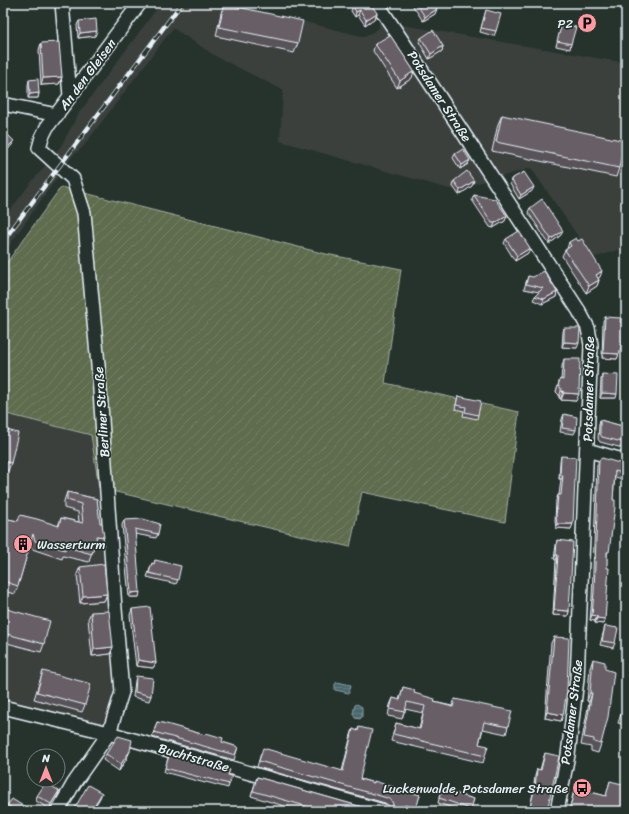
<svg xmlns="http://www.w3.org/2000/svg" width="629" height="814" viewBox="0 0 629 814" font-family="Sriracha,sans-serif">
<defs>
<pattern id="garden-furrows" width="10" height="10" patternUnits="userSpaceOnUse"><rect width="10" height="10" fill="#5f6c4d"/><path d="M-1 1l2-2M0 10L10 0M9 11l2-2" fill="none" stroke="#768167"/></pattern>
<pattern id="water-rules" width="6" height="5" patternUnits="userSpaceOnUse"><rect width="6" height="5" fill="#47686e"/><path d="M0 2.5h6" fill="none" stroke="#627e83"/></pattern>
</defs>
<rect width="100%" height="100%" fill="#26332d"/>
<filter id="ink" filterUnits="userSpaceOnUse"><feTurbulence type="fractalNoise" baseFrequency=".025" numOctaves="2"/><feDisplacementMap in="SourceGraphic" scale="8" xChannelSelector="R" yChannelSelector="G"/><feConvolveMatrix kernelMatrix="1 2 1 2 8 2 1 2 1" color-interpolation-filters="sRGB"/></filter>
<g filter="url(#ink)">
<g fill="#3a403e">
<polygon points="161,3 229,3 365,37 379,28 379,21 626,63 626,247 593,258 531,168 453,190 280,141 283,90 217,57 173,28 82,148 73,155 3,254 3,220 33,180 41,171 61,146 79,113"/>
<polygon points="3,413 91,435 115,609 122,692 109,733 3,707"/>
</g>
<polygon fill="url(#garden-furrows)" stroke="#a4aea2" points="61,187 326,254 401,269 385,383 519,412 505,522 362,492 350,547 99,488 91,435 3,413 3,268"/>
<g fill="url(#water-rules)" stroke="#879fa5">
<polygon points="337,682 351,685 349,693 335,690 335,684"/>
<polygon points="357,704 362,707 362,717 360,719 355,718 353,713 355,705"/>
</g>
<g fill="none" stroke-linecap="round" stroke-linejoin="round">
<g stroke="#e8f1f8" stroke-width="16">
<g id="minor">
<polyline points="62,3 70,96"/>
<polyline points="377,3 456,122 579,311 588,328 591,345 577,679 568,755 557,811"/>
<polyline points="3,104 57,115"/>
<polyline points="587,450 626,461"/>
<polyline points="3,707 109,733 383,811"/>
<polyline points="58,811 74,783 109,733 122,692 115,609 99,376 84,213 73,179 39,148 42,137 47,127 140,3"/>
</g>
</g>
<use href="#minor" stroke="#26332d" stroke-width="13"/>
<g stroke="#e8f1f8" stroke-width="4.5">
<polyline id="rail" points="3,241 182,3"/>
</g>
<use href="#rail" stroke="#26332d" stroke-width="3" stroke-dasharray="9" stroke-linecap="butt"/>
</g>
<g fill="#595258" stroke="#e8f1f8">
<polygon points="414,3 432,3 435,14 423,21 413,6"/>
<polygon points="224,4 298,43 294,53 216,36 221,13"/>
<polygon points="353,6 377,13 375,18 365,25 358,15 355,17 351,11"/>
<polygon points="486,10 496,31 494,36 480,32"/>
<polygon points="79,21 95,36 78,38 77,25"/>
<polygon points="562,24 571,44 570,49 556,46"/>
<polygon points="421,38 443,46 442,51 429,59 419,42"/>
<polygon points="41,43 62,77 59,84 41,85 39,50"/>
<polygon points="375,44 412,78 397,88 373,51"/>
<polygon points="29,80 39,93 38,98 28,98 28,85"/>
<polygon points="502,115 619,168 616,177 492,151 498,124"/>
<polygon points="455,154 468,164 460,169 453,158"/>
<polygon points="511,179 532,191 519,199 510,184"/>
<polygon points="454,181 472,186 459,195 452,185"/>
<polygon points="474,195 505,221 493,228 490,227 472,200"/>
<polygon points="530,208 561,235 549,244 528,212"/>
<polygon points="506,239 528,253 515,261 504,243"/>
<polygon points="569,242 600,277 598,278 599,280 597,286 586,293 562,256 565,250 567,249"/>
<polygon points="528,276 557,292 556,297 542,304 533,300 535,296 539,292 524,289"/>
<polygon points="605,317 620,322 619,354 617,359 602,358 603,321"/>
<polygon points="564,328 577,348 562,347 563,332"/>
<polygon points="564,359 576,401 561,400 561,398 559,398 559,395 556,392 560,379 561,380 562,366"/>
<polygon points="602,374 616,398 600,398 601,379"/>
<polygon points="458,396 478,415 477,419 463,416 464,411 455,409"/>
<polygon points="564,414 576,430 574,434 560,432 562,419"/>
<polygon points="600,420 626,427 626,449 600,442 598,439 599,424"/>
<polygon points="3,429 11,463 8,471 3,470"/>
<polygon points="561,456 571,529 556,528 555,521 556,500 558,495 559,495 561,479 559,479 560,461"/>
<polygon points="599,460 626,465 626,480 615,477 607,556 605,619 604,624 595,623 595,621 590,620 592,597 597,465"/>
<polygon points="67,492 97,499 101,545 94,544 89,562 63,556 62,559 32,549 30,544 18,586 15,594 3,591 3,518 18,521 20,515 58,526 61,518 79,522 78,512 64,508 64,501"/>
<polygon points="124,520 158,534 156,538 135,534 139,597 129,597 122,525"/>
<polygon points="557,540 569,611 568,616 553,615 556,560 554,559 556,545"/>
<polygon points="155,560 178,580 176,584 147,577 152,563 154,564"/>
<polygon points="80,567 107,594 104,601 80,603 77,574"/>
<polygon points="3,608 44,644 41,652 3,642"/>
<polygon points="132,609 156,663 153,668 136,666 130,615"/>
<polygon points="91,612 113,647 110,654 92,656 88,619"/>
<polygon points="605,626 615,643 613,648 600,645"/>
<polygon points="554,637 561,721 545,718 551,643"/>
<polygon points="593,659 601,744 598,753 591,751 591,747 581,745 589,702 587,701 590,668"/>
<polygon points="43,671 85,705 82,712 34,699"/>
<polygon points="136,676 151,696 149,701 133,697 135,681"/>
<polygon points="403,687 414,693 434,702 452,706 455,699 508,727 506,734 483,729 479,744 485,756 483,763 391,741 396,723 419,729 423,713 405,709 402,719 388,716 390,705 393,698 399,700"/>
<polygon points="625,702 626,703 626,725 618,723"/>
<polygon points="157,722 205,735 222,742 238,747 234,760 152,737"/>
<polygon points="359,727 360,779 420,795 415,811 391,811 391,809 389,806 385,803 257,767 261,753 342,771 351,735 353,729 357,731"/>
<polygon points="545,753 547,811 529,811 533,793 535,776 537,769 540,770 543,759"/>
<polygon points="106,754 127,758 119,771 103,760"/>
<polygon points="168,758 228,775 229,784 228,788 206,782 205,783 164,772"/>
<polygon points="257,777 376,811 301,811 251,796"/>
<polygon points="610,781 626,811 569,811 573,794 575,788 606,796"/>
<polygon points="441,789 474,799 470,811 459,811 456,810 456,809 438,803"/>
<polygon points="59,791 58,795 50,809 36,801 37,796"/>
<polygon points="7,805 31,811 8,811 6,810"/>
</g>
<g fill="#484247" stroke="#e8f1f8">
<polygon points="437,9 435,14 423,21 425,17"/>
<polygon points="360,10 358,15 355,17 356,12"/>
<polygon points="377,13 375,18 365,25 366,20"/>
<polygon points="97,31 95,36 78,38 80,33"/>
<polygon points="443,46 442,51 429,59 431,54"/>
<polygon points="414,71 412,78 397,88 400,81"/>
<polygon points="62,77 59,84 41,85 43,78"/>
<polygon points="39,93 38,98 28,98 30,94"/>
<polygon points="14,141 12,145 3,155 4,151"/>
<polygon points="470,160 468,164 460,169 462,165"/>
<polygon points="474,181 472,186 459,195 460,190"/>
<polygon points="534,187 532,191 519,199 521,195"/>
<polygon points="507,216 505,221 493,228 495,223"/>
<polygon points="563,231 561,235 549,244 551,239"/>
<polygon points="530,248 528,253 515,261 517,256"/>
<polygon points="602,271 600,277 594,281 596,275"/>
<polygon points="599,280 597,286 586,293 589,286"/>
<polygon points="557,292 556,297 542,304 544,299"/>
<polygon points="564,342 579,343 577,348 562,347"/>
<polygon points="603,353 619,354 617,359 602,358"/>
<polygon points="561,391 563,391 561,398 559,398"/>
<polygon points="564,393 579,394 576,401 561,400"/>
<polygon points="602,393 617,394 616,398 600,398"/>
<polygon points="560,475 563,475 561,479 559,479"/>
<polygon points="557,524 573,524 571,529 556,528"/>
<polygon points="97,536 104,537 101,545 94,544"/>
<polygon points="556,555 558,555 556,560 554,559"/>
<polygon points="140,592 139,597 129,597 131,593"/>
<polygon points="107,594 104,601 80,603 83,596"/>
<polygon points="554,610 569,611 568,616 553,615"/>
<polygon points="592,615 597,616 595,621 590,620"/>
<polygon points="597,618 605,619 604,624 595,623"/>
<polygon points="113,647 110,654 92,656 94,649"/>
<polygon points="138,660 156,663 153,668 136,666"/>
<polygon points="590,693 592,693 589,702 587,701"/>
<polygon points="547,712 563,715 561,721 545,718"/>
<polygon points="130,751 127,758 119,771 121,764"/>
<polygon points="59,791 58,795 50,809 51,804"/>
<polygon points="102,793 100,798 92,811 91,811"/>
</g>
<g fill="#675f66" stroke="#e8f1f8">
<polygon points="358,3 370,3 377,13 366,20 360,10 356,12 353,6"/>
<polygon points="416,3 432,3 437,9 425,17"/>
<polygon points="224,4 303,21 298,43 219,27"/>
<polygon points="486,10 501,14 496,31 481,28"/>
<polygon points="96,19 97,31 80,33 79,21"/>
<polygon points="562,24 576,27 571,44 557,41"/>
<polygon points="433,30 443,46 431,54 421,38"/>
<polygon points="390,35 414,71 400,81 375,44"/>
<polygon points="59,42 62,77 43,78 41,43"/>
<polygon points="38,79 39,93 30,94 29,80"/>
<polygon points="502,115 625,141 619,168 496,142"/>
<polygon points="3,130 14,141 4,151 3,150"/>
<polygon points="463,149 470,160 462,165 455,154"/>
<polygon points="467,171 474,181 460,190 454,181"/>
<polygon points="524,172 534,187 521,195 511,179"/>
<polygon points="474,195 495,199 507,216 495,223 492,223"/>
<polygon points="542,199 563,231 551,239 530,208"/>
<polygon points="519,231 530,248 517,256 506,239"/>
<polygon points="576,238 578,241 582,239 602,271 596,275 599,280 589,286 565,250 571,246 569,242"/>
<polygon points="544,271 557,292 544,299 535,296 543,288 526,284 528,276 533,277"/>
<polygon points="605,317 621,318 620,322 622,322 622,327 624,328 623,340 619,354 603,353"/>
<polygon points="564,328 580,328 579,343 564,342"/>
<polygon points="564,359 580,359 579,394 564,393 563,391 561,391 561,388 558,386 560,379 563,380"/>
<polygon points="602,374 618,375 617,394 602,393"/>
<polygon points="458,396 481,401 478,415 465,412 466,407 456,405"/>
<polygon points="564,414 577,417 576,430 562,428"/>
<polygon points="600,420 626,427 626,443 602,437 600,434"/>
<polygon points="3,429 18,433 11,463 3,461"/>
<polygon points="561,456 576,457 573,524 557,524 556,516 558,495 561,495 563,475 560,475"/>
<polygon points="602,458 626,465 626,474 615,471 613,500 615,500 615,507 609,552 607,552 607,568 609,568 605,619 597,618 597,616 592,615 594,592 599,460"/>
<polygon points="67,492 97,499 100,523 102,523 104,537 97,536 92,554 66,547 65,550 35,541 33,534 18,586 3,581 3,518 18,521 20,515 37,519 59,526 61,518 83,523 81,504 67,500"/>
<polygon points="143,519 160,524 158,534 135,529 140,592 131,593 124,520"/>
<polygon points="557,540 573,542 569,611 554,610 558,555 556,555"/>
<polygon points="155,560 181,566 178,580 149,573 152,563 154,564"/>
<polygon points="104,564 107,594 83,596 80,567"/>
<polygon points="150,607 156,663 138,660 132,609"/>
<polygon points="3,608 50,621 44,644 3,633"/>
<polygon points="109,611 113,647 94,649 91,612"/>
<polygon points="605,626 618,628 615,643 602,641"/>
<polygon points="554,637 569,638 567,690 563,715 547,712"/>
<polygon points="593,659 605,662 605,669 614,672 608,717 601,744 594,742 594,739 584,737 592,693 590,693"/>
<polygon points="43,671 91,684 85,705 37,692"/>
<polygon points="136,676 153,678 151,696 135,692"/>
<polygon points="403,687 415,690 414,693 435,699 434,702 453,707 455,699 512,711 508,727 484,722 479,744 488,746 485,756 393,734 396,723 420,729 425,706 407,702 405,712 390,709 393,698 400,700"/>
<polygon points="625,702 626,703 626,718 621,716"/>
<polygon points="3,714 7,715 4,727 3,727"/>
<polygon points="157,722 163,723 205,735 206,733 223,738 222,742 238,747 235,755 154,732"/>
<polygon points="359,727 372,730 360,779 374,783 374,781 420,795 416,809 405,805 403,811 391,811 393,808 393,804 391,800 387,798 259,761 263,748 343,771 353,729 358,731"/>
<polygon points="118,736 132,740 130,751 121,764 106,754"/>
<polygon points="170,753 230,770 228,775 232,776 229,784 207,778 207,779 165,768"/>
<polygon points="545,753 559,756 547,811 529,811 535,787 537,769 541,770"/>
<polygon points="257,777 376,811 318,811 309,809 309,807 253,791"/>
<polygon points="610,781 626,785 626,811 569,811 575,788 606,796"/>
<polygon points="46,782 59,791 51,804 37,796"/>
<polygon points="88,785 102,793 91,811 73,811"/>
<polygon points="441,789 474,799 471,809 458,805 457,804 439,798"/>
<polygon points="12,799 31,811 17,811 7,805"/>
</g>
</g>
<defs>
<g id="parking-disc" transform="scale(1)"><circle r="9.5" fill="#ff9aa2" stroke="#26332d"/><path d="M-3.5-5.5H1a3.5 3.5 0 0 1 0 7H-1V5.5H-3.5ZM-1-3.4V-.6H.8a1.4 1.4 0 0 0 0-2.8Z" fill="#111"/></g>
<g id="building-disc" transform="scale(1)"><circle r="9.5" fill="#ff9aa2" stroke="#26332d"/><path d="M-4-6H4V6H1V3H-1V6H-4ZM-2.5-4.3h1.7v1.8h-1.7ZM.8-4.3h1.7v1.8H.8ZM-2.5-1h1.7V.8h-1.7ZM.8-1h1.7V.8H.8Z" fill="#111"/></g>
<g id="bus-disc" transform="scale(1)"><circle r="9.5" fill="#ff9aa2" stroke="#26332d"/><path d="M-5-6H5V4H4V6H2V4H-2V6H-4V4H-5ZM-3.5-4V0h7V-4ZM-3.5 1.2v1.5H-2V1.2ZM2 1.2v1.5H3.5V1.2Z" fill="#111"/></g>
</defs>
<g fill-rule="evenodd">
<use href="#parking-disc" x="587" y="23"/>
<use href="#building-disc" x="23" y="544"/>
<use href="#bus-disc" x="582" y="788"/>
</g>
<g text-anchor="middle" stroke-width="3.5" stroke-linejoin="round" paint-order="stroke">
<g font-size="13" fill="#e8f1f8" stroke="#26332d" text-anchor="end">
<text x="573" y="28">P2</text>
<text x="37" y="549" text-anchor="start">Wasserturm</text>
<text x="568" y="793">Luckenwalde, Potsdamer Straße</text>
</g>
<g font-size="13" fill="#e8f1f8" stroke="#26332d">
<text transform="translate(87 74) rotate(-53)" y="5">An den Gleisen</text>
<text transform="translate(440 96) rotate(57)" y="5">Potsdamer Straße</text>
<text transform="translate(588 389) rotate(-89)" y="5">Potsdamer Straße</text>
<text transform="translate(101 412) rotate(-94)" y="5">Berliner Straße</text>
<text transform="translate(571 712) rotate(-83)" y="5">Potsdamer Straße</text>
<text transform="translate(194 757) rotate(16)" y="5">Buchtstraße</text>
</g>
</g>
<rect width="629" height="814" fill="none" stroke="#26332d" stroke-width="16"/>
<rect x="8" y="8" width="613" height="798" fill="none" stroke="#e8f1f8" stroke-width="1.5" filter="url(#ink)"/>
<g transform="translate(46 768)"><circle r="19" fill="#26332d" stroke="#747f7e"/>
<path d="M0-3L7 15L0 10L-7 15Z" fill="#ff9aa2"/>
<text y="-6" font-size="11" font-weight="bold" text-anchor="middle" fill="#e8f1f8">N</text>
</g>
</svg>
